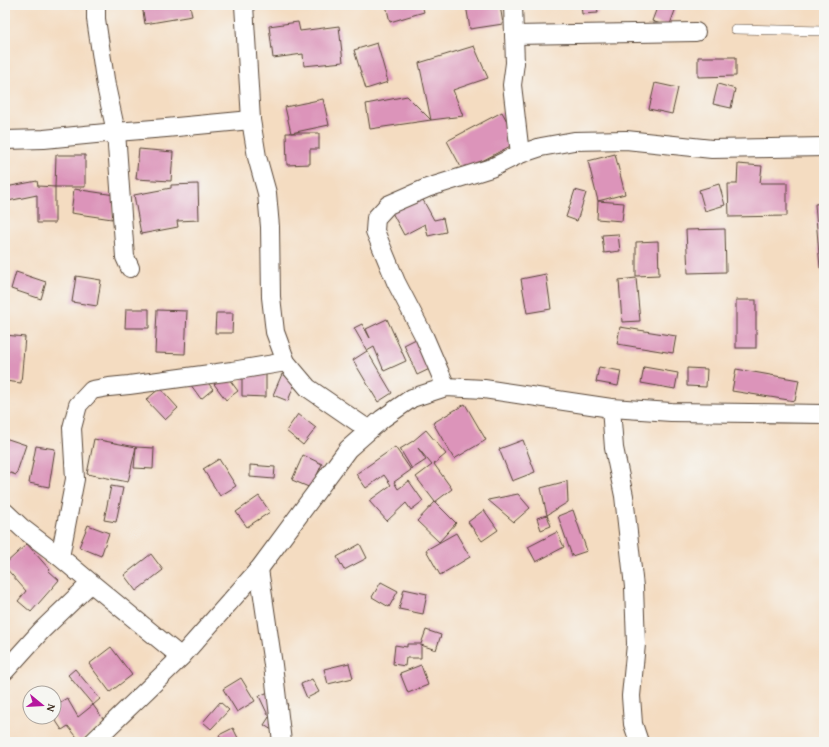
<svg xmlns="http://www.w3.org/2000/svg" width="829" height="747" viewBox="0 0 829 747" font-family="'Gentium Book Plus',serif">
<rect width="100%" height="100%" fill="#f6f6f2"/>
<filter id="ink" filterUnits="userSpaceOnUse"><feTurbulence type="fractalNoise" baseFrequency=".025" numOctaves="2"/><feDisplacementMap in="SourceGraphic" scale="8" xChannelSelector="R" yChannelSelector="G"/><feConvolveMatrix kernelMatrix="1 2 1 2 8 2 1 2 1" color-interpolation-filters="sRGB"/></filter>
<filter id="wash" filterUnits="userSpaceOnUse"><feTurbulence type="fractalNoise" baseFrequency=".012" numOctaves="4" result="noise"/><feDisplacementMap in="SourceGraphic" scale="16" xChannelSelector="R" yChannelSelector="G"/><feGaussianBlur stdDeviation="0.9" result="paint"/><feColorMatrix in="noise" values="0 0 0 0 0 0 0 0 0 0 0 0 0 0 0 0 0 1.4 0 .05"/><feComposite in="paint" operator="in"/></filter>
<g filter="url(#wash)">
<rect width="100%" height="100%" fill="#f4dcc1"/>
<g id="blocks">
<g fill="#dc94ba">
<polygon points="142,5 190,5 192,16 145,24"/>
<polygon points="386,5 422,5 424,12 390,22"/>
<polygon points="466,5 500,5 503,24 470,29"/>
<polygon points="581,5 597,5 598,13 582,14"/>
<polygon points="658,5 677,5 669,27 652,21"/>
<polygon points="298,22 300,31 339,26 343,62 304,66 303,54 273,58 269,26"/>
<polygon points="377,43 388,82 366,89 354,50"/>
<polygon points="474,46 488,78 453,90 463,116 431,120 370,129 366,104 407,96 431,120 419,63"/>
<polygon points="698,57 736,57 736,76 698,77"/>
<polygon points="655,83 678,88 672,114 649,109"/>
<polygon points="718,84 735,89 731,108 713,104"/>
<polygon points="323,99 329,125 291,133 285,107"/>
<polygon points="502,112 518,142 463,171 447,141"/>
<polygon points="286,133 319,133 319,149 310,149 310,164 287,165"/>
<polygon points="139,149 173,152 171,181 136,179"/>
<polygon points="615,154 625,194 598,201 588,161"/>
<polygon points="56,155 85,155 85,187 55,187"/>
<polygon points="738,164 762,166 760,183 787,183 787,216 729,217 728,184 737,184"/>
<polygon points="37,181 38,186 55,187 55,223 37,223 37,195 8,201 6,187"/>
<polygon points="198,184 199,220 177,221 178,227 141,234 134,195 171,188 171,185"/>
<polygon points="719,184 725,205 705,211 699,190"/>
<polygon points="74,189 115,195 112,219 71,213"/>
<polygon points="417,189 434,220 443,218 446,232 428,236 425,224 404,235 388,205"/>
<polygon points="575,190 586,193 577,221 566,217"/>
<polygon points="598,201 624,203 622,221 597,219"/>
<polygon points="824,203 824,268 820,268 815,204"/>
<polygon points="725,229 726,272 688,273 686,230"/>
<polygon points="618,234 620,251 604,253 602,235"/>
<polygon points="658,241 659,275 636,276 636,242"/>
<polygon points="16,272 46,282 41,299 11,289"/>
<polygon points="546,274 551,309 527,313 521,279"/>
<polygon points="76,276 101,280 97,306 72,302"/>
<polygon points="636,278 640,321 622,322 619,280"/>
<rect x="736" y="300" width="20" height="48"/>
<polygon points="126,309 149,309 149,328 125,328"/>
<polygon points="157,310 187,311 185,354 155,353"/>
<polygon points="216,313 233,313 232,333 215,333"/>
<polygon points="387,319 406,361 384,371 374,347 367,351 392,393 378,402 353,360 367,351 354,328 362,324 370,338 366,329"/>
<polygon points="620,327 676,336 673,353 617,344"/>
<polygon points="5,335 25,337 21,383 5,381"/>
<polygon points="424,335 438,365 417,375 404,345"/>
<polygon points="599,367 621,371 618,386 596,382"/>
<polygon points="644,367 678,373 675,389 641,383"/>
<polygon points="687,368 707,369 706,387 687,386"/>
<polygon points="736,369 799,380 795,401 732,391"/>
<polygon points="199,372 213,389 201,399 188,381"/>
<polygon points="242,373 266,373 266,397 242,396"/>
<polygon points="282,374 296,380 288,401 273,395"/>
<polygon points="226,375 238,391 226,400 214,384"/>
<polygon points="160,388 178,408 165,420 146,400"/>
<polygon points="465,404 486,440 454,459 433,423"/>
<polygon points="298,414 316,428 303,445 286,431"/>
<polygon points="426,430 446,454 434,464 452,489 435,502 416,477 432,465 418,448 426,460 412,469 400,449 413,441"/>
<polygon points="5,438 26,445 16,475 5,471"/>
<polygon points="94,439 136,447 128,482 87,474"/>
<polygon points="523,440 535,472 512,481 499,449"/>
<polygon points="36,446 55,449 49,487 29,483"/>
<polygon points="136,447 154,448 153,469 134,468"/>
<polygon points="395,447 411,470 394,482 398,489 409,481 423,501 411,510 406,503 387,521 369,501 391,485 384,475 366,488 356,474"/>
<polygon points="303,455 322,464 311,488 292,480"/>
<polygon points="219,459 236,486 220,496 203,469"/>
<polygon points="250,465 275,467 274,479 250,477"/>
<polygon points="567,481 568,502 547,515 551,526 541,530 537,518 547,515 541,488"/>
<polygon points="111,486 123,488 116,522 104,520"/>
<polygon points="518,494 530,508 514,522 488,500"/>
<polygon points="259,496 270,512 247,527 236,512"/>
<polygon points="435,502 456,523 439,542 417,521"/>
<polygon points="484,510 498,530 482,541 468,522"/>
<polygon points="573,510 587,551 572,556 558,516"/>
<polygon points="88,525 109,533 101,556 79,547"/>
<polygon points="557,532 564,547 536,562 528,547"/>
<polygon points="456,533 470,557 440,575 426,550"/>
<polygon points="27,544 50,570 49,571 59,580 31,612 18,601 26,591 5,567 5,564"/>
<polygon points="360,544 367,558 344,570 337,557"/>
<polygon points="151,554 163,570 136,591 124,575"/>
<polygon points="381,582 398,591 389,607 372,597"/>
<polygon points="404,589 427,594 423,614 399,609"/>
<polygon points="426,630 441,635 436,650 421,645 421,658 406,658 405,666 393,664 395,645 407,647 407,644 421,644"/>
<polygon points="111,647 132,675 110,692 89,664"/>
<polygon points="349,663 353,678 328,684 324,669"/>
<polygon points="421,665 428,685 408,693 400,673"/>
<polygon points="75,669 100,699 93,705 104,720 80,741 68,726 62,730 54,718 54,706 67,698 78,717 93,705 68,675"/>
<polygon points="241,678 255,701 237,712 223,689"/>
<polygon points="312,679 319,692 307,698 301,684"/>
<polygon points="280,687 288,706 268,715 259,696"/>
<polygon points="220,702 229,710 211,729 203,722"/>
<polygon points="269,717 280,724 275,732 264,725"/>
<polygon points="233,728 240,742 222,742 219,735"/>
</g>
</g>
</g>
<g filter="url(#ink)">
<use href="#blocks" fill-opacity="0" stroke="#574536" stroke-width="1"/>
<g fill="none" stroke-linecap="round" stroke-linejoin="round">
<g stroke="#574536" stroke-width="10">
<polyline id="lane" points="735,29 824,31"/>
</g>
<g stroke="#574536" stroke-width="20">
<g id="street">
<polyline points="96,5 96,19 106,86 116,132 125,257 130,268"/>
<polyline points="244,5 251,120 257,157 267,193 270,227 271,297 275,332 286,362 308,388 369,430"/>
<polyline points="513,5 515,63 512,85 520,154"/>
<polyline points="514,35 696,32"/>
<polyline points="5,140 44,139 116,132 166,128 251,120"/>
<polyline points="446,387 424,336 396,282 375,231 376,218 388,205 427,188 491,168 520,154 541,147 574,141 626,140 712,149 824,147"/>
<polyline points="611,408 614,448 624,496 634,587 636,644 631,696 633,724 639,742"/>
<polyline points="5,512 22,528 60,557 91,583 181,657"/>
<polyline points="60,557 75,479 72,428 78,405 92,390 109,387 129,385 232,371 286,362"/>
<polyline points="259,569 273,665 282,742"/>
<polyline points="5,671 42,630 91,583"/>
<polyline points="93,742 181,657 259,569 348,449 382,419 412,398 446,387 484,389 611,408 671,412 824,414"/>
</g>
</g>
<use href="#lane" stroke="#fff" stroke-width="9"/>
<use href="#street" stroke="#fff" stroke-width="18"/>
</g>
</g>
<rect width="829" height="747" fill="none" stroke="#f6f6f2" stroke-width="20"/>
<g transform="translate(42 705) rotate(108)"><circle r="19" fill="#f6f6f2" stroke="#aba49d"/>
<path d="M0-3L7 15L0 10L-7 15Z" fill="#b5179e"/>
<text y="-6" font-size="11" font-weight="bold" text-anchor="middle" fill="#3b2a1e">N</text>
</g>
</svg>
